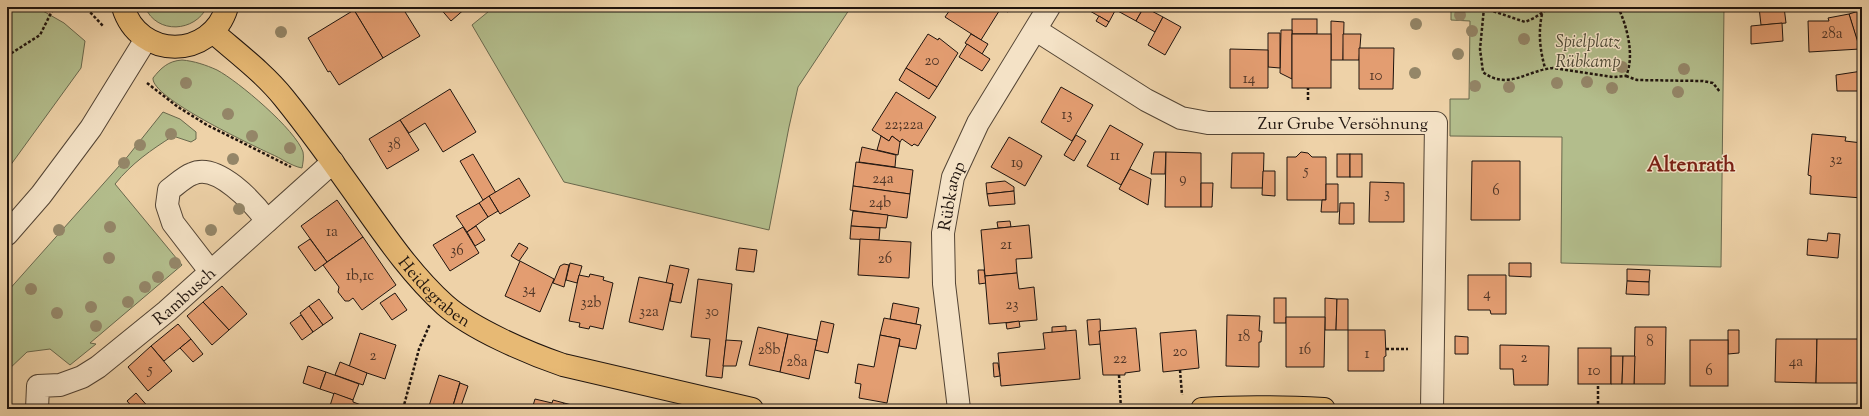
<svg xmlns="http://www.w3.org/2000/svg" width="1869" height="416" viewBox="0 0 1869 416" font-family="'Sorts Mill Goudy',serif">
<rect width="100%" height="100%" fill="#eed2a8"/>
<filter id="stains"><feTurbulence type="fractalNoise" baseFrequency=".005" numOctaves="4"/><feColorMatrix values="0 0 0 0 .2 0 0 0 0 .09 0 0 0 0 .02 0 0 0 .5 -.17"/></filter>
<radialGradient id="worn" r=".72"><stop offset=".6" stop-color="#630" stop-opacity="0"/><stop offset="1" stop-color="#630" stop-opacity=".3"/></radialGradient>
<g fill="#b3bd8c" stroke="#69684d">
<polygon points="7,7 36,7 64,23 85,41 81,68 7,170"/>
<path d="M145,7h62c-12,25 -50,28 -62,0z"/>
<polygon points="494,7 851,7 798,87 789,127 769,230 564,182 472,25"/>
<polygon points="1451,7 1724,7 1721,267 1561,263 1562,137 1450,136 1450,99 1469,99 1470,21 1451,20"/>
<path d="M182,60c12,1 24,5 35,10 21,11 79,60 86,82 1,5 0,11 -1,16 -11,-2 -21,-10 -31,-14 -19,-9 -120,-56 -118,-76 8,-10 15,-17 29,-18z"/>
<path d="M163,112l17,7 16,13v7l-5,3 -18,-6c-22,14 -41,27 -58,48l67,81 -92,78 6,1 -26,21 -20,-16 -23,3 -20,19v-79l121,-136z"/>
</g>
<g fill="#e39d71" stroke="#1f140e">
<polygon points="351,7 402,7 420,36 383,58 354,10 353,11"/>
<polygon points="439,7 467,7 451,21"/>
<polygon points="952,7 999,7 1001,8 981,40 945,17"/>
<polygon points="999,7 1011,7 1008,12"/>
<polygon points="1083,7 1117,7 1109,22"/>
<polygon points="1117,7 1144,7 1136,21 1116,10"/>
<polygon points="1144,7 1163,17 1155,32 1136,21"/>
<polygon points="1759,7 1784,7 1786,23 1761,25"/>
<polygon points="354,10 383,58 339,85 330,71 328,72 308,38"/>
<polygon points="1862,10 1862,42 1858,44 1849,14"/>
<polygon points="1849,14 1860,49 1809,52 1808,21 1829,21 1828,18"/>
<polygon points="1099,16 1109,22 1106,27 1096,21"/>
<polygon points="1163,17 1181,27 1165,55 1148,45"/>
<rect x="1292" y="19" width="25" height="15"/>
<polygon points="1331,21 1344,22 1343,60 1331,60"/>
<polygon points="1782,23 1783,41 1751,44 1751,26"/>
<polygon points="1281,30 1292,30 1292,79 1280,73"/>
<polygon points="1268,33 1280,33 1280,68 1268,67"/>
<polygon points="928,34 938,40 939,38 958,53 937,87 906,68"/>
<polygon points="971,34 988,44 982,54 965,43"/>
<rect x="1292" y="34" width="39" height="54"/>
<polygon points="1343,34 1361,34 1359,60 1343,60"/>
<polygon points="1862,42 1862,58 1858,44"/>
<polygon points="967,44 990,59 982,71 959,57"/>
<polygon points="1359,48 1394,48 1393,89 1359,89"/>
<polygon points="1230,49 1268,50 1268,88 1230,88"/>
<polygon points="906,68 937,87 929,99 899,80"/>
<polygon points="1862,71 1862,91 1837,91 1836,75"/>
<polygon points="1061,87 1093,105 1072,141 1041,122"/>
<polygon points="450,89 476,132 443,152 425,123 409,133 400,120"/>
<polygon points="896,92 936,117 918,146 914,144 912,146 902,139 900,142 892,136 889,141 872,130"/>
<polygon points="400,120 419,150 387,169 369,139"/>
<polygon points="1110,125 1143,144 1121,185 1087,166"/>
<polygon points="1812,134 1846,137 1845,141 1862,143 1862,198 1810,194 1811,176 1808,175"/>
<polygon points="1076,135 1086,141 1074,161 1064,155"/>
<polygon points="881,136 889,141 892,136 900,142 898,155 877,150"/>
<polygon points="1009,137 1042,156 1025,186 991,167"/>
<polygon points="862,147 896,155 895,167 859,162"/>
<polygon points="1154,152 1166,152 1165,174 1151,174"/>
<polygon points="1166,152 1201,153 1201,207 1165,207"/>
<polygon points="1301,152 1308,153 1312,157 1326,157 1326,200 1287,200 1287,157 1296,157"/>
<polygon points="1232,153 1264,153 1263,188 1231,188"/>
<polygon points="473,154 496,193 483,200 460,161"/>
<rect x="1337" y="154" width="13" height="23"/>
<rect x="1350" y="154" width="12" height="23"/>
<polygon points="1472,161 1520,161 1520,220 1471,220"/>
<polygon points="856,162 913,170 910,194 853,186"/>
<polygon points="1130,169 1151,179 1148,205 1119,189"/>
<polygon points="1263,171 1275,171 1275,196 1262,195"/>
<polygon points="519,178 530,196 500,214 489,196"/>
<polygon points="1005,181 1014,187 1014,191 987,194 986,183"/>
<polygon points="1370,182 1404,183 1404,222 1369,222"/>
<polygon points="1201,183 1213,183 1212,207 1201,207"/>
<polygon points="1326,184 1338,184 1338,212 1321,212 1322,200 1326,200"/>
<polygon points="853,186 910,194 907,218 850,210"/>
<polygon points="1014,191 1015,204 989,206 987,194"/>
<polygon points="489,196 498,211 488,217 479,203"/>
<polygon points="337,200 363,237 327,262 301,226"/>
<polygon points="479,203 488,217 467,232 456,216"/>
<polygon points="1340,203 1354,203 1354,224 1339,224"/>
<polygon points="853,211 888,215 886,228 851,226"/>
<polygon points="1010,221 1011,227 998,228 997,222"/>
<polygon points="1029,225 1032,258 1016,259 1017,273 985,276 981,230"/>
<polygon points="476,226 485,240 475,246 467,232"/>
<polygon points="851,226 880,228 879,240 850,239"/>
<polygon points="463,227 479,253 450,271 433,245"/>
<polygon points="1828,233 1840,234 1838,258 1807,255 1808,239 1827,241"/>
<polygon points="363,237 396,285 362,310 353,298 349,301 345,301 338,292 339,287 323,265"/>
<polygon points="310,239 327,262 315,271 298,247"/>
<polygon points="860,239 911,242 909,278 858,275"/>
<polygon points="519,243 528,248 519,261 511,256"/>
<polygon points="739,248 757,250 754,272 736,270"/>
<polygon points="520,261 554,279 540,312 505,296"/>
<polygon points="570,263 582,266 577,283 566,280"/>
<polygon points="1509,263 1531,263 1531,277 1509,276"/>
<polygon points="564,264 569,265 564,287 553,283 560,266"/>
<polygon points="670,265 689,269 681,303 670,301 673,284 666,283"/>
<polygon points="1627,269 1650,270 1649,282 1627,281"/>
<polygon points="978,270 984,270 986,283 979,284"/>
<polygon points="1017,273 1019,289 1034,287 1037,320 989,324 985,276"/>
<polygon points="590,274 604,277 603,280 613,283 603,329 590,326 589,329 579,327 580,323 569,321 579,275 589,277"/>
<polygon points="1468,275 1506,275 1506,314 1491,314 1490,310 1468,310"/>
<polygon points="639,277 673,284 663,330 629,322"/>
<polygon points="698,279 732,284 722,378 706,376 710,339 691,337"/>
<polygon points="1627,281 1649,282 1649,295 1626,294"/>
<polygon points="222,286 247,314 229,330 203,302"/>
<polygon points="395,293 407,310 392,320 380,303"/>
<rect x="1274" y="298" width="12" height="25"/>
<polygon points="1325,298 1337,299 1336,330 1325,330"/>
<polygon points="319,299 333,318 323,325 309,306"/>
<polygon points="1337,299 1348,299 1348,330 1336,330"/>
<polygon points="203,302 229,330 212,345 187,316"/>
<polygon points="893,303 919,308 916,324 890,319"/>
<polygon points="309,306 323,325 313,332 300,313"/>
<polygon points="301,315 313,332 302,340 290,323"/>
<polygon points="1227,315 1260,316 1259,331 1262,331 1261,342 1259,342 1259,367 1226,366"/>
<polygon points="1286,317 1325,317 1324,367 1286,367"/>
<polygon points="884,318 921,325 916,349 899,346 900,339 880,335"/>
<polygon points="1100,319 1101,344 1089,345 1087,320"/>
<polygon points="821,321 834,324 828,353 815,350"/>
<polygon points="1019,321 1020,327 1007,329 1006,323"/>
<polygon points="178,324 191,339 164,361 151,346"/>
<polygon points="1066,326 1066,331 1052,333 1052,327"/>
<polygon points="758,327 788,334 780,372 749,365"/>
<polygon points="1635,327 1666,327 1665,384 1634,384"/>
<polygon points="1136,328 1140,371 1125,373 1125,375 1103,375 1099,331"/>
<polygon points="1076,330 1080,379 1001,386 998,353 1045,349 1043,333"/>
<polygon points="1196,330 1199,368 1163,372 1160,333"/>
<polygon points="1348,330 1385,330 1386,356 1384,357 1384,371 1348,371"/>
<polygon points="1728,330 1739,330 1739,353 1728,354"/>
<polygon points="360,333 396,345 385,379 349,367"/>
<polygon points="788,334 817,340 809,379 780,372"/>
<polygon points="880,335 900,339 887,403 859,398 861,384 855,383 858,364 874,367"/>
<polygon points="1455,336 1468,337 1468,354 1455,354"/>
<polygon points="191,339 203,354 193,362 180,348"/>
<polygon points="1776,339 1817,339 1816,383 1775,382"/>
<polygon points="1817,339 1862,339 1862,383 1816,383"/>
<polygon points="726,340 742,341 736,366 723,366"/>
<rect x="1690" y="340" width="38" height="46"/>
<polygon points="1500,345 1549,346 1548,385 1514,385 1513,369 1500,369"/>
<polygon points="151,346 172,371 148,391 128,367"/>
<rect x="1578" y="348" width="33" height="36"/>
<polygon points="1611,356 1623,356 1622,384 1611,384"/>
<polygon points="1623,356 1635,356 1634,384 1622,384"/>
<polygon points="340,362 367,373 363,385 335,375"/>
<polygon points="993,363 998,363 1000,376 994,377"/>
<polygon points="308,366 326,372 320,389 303,383"/>
<polygon points="326,372 359,384 353,400 320,389"/>
<polygon points="439,375 460,382 452,409 428,409"/>
<polygon points="460,383 468,386 461,406 464,407 463,409 452,409"/>
<polygon points="136,393 150,409 134,409 127,401"/>
<polygon points="334,393 353,400 353,402 372,409 329,409"/>
<polygon points="535,399 552,403 553,400 564,403 562,409 532,409"/>
<polygon points="564,403 576,406 575,409 576,409 562,409"/>
</g>
<g fill="none" stroke-linecap="round" stroke-linejoin="round">
<g stroke="#534434" stroke-width="24">
<g id="minor">
<path id="s1" d="M1036,30l110,70 35,18 27,5h228l-4,286"/>
<polyline points="7,234 41,195 91,128 146,39"/>
<path d="M210,271l-37,-48 -6,-18 2,-15c7,-5 15,-13 23,-16 25,-12 62,29 75,47"/>
<path id="s2" d="M37,409l1,-23 22,-1 22,-8 16,-10 69,-56 166,-149"/>
<path id="s3" d="M959,409l-15,-125 -1,-51 10,-56 25,-54 71,-116"/>
</g>
</g>
<g stroke="#1f140e" stroke-width="24">
<g id="major">
<path d="M123,7c16,53 88,53 104,0"/>
<path id="s4" d="M213,32c24,21 51,41 71,66 29,36 56,74 82,111 24,34 48,68 79,96 27,24 83,48 118,60l189,44"/>
<path d="M1202,409c41,-3 81,-2 122,0"/>
</g>
</g>
<g stroke="#1f140e" stroke-width="2.5" stroke-dasharray="3 2" stroke-linecap="butt">
<polyline points="82,7 89,11 104,27"/>
<path d="M1484,8l-4,41 3,23c24,19 45,-2 70,-4l60,9 13,-1c9,-20 1,-50 -8,-69"/>
<polyline points="1484,8 1525,22 1534,18 1551,7"/>
<path d="M1542,14c-4,19 -2,36 3,54"/>
<polyline points="7,56 40,35 54,7"/>
<polyline points="1626,76 1637,80 1703,81 1713,83 1720,92"/>
<polyline points="147,83 178,107 207,125 291,167"/>
<polyline points="1308,100 1308,88"/>
<polyline points="1386,349 1408,349"/>
<polyline points="1180,370 1182,395"/>
<polyline points="1119,375 1121,409"/>
<polyline points="403,409 419,349 430,324"/>
<polyline points="1598,409 1598,384"/>
</g>
<use href="#minor" stroke="#f4e2c6" stroke-width="22"/>
<use href="#major" stroke="#e7b974" stroke-width="22"/>
</g>
<g fill="#948668">
<circle cx="1460" cy="15" r="6"/>
<circle cx="1416" cy="24" r="6"/>
<circle cx="1472" cy="31" r="6"/>
<circle cx="281" cy="32" r="6"/>
<circle cx="1524" cy="39" r="6"/>
<circle cx="1458" cy="54" r="6"/>
<circle cx="1622" cy="67" r="6"/>
<circle cx="1684" cy="69" r="6"/>
<circle cx="1415" cy="73" r="6"/>
<circle cx="1587" cy="82" r="6"/>
<circle cx="186" cy="83" r="6"/>
<circle cx="1557" cy="83" r="6"/>
<circle cx="1475" cy="86" r="6"/>
<circle cx="1509" cy="87" r="6"/>
<circle cx="1612" cy="88" r="6"/>
<circle cx="1678" cy="92" r="6"/>
<circle cx="228" cy="114" r="6"/>
<circle cx="171" cy="134" r="6"/>
<circle cx="252" cy="136" r="6"/>
<circle cx="140" cy="145" r="6"/>
<circle cx="290" cy="148" r="6"/>
<circle cx="233" cy="159" r="6"/>
<circle cx="124" cy="163" r="6"/>
<circle cx="239" cy="209" r="6"/>
<circle cx="110" cy="227" r="6"/>
<circle cx="59" cy="230" r="6"/>
<circle cx="211" cy="230" r="6"/>
<circle cx="109" cy="258" r="6"/>
<circle cx="175" cy="263" r="6"/>
<circle cx="158" cy="277" r="6"/>
<circle cx="145" cy="287" r="6"/>
<circle cx="31" cy="289" r="6"/>
<circle cx="128" cy="302" r="6"/>
<circle cx="91" cy="307" r="6"/>
<circle cx="57" cy="313" r="6"/>
<circle cx="96" cy="326" r="6"/>
</g>
<g text-anchor="middle" stroke-width="3" stroke-linejoin="round" paint-order="stroke">
<g font-size="15" fill="#503627">
<text x="1832" y="38">28a</text>
<text x="932" y="65">20</text>
<text x="1376" y="80">10</text>
<text x="1249" y="83">14</text>
<text x="1067" y="119">13</text>
<text x="904" y="129">22;22a</text>
<text x="394" y="149">38</text>
<text x="1115" y="160">11</text>
<text x="1836" y="164">32</text>
<text x="1017" y="167">19</text>
<text x="1306" y="175">5</text>
<text x="883" y="183">24a</text>
<text x="1183" y="183">9</text>
<text x="1496" y="195">6</text>
<text x="1387" y="198">3</text>
<text x="880" y="207">24b</text>
<text x="332" y="236">1a</text>
<text x="1006" y="249">21</text>
<text x="457" y="255">36</text>
<text x="885" y="263">26</text>
<text x="360" y="280">1b,1c</text>
<text x="529" y="294">34</text>
<text x="1487" y="298">4</text>
<text x="591" y="307">32b</text>
<text x="1012" y="309">23</text>
<text x="649" y="316">32a</text>
<text x="712" y="316">30</text>
<text x="1244" y="341">18</text>
<text x="1650" y="346">8</text>
<text x="769" y="354">28b</text>
<text x="1305" y="354">16</text>
<text x="1180" y="356">20</text>
<text x="1367" y="358">1</text>
<text x="373" y="360">2</text>
<text x="1524" y="362">2</text>
<text x="1120" y="363">22</text>
<text x="797" y="366">28a</text>
<text x="1796" y="366">4a</text>
<text x="150" y="374">5</text>
<text x="1594" y="375">10</text>
<text x="1709" y="375">6</text>
</g>
<g font-size="17" font-style="italic" fill="#4b4734" stroke="#f4e2c6">
<text x="1588" y="47">Spielplatz<tspan x="1588" dy="20">Rübkamp</tspan></text>
</g>
<g font-size="17" fill="#1f140e" stroke="#f4e2c6">
<text dy="6" stroke="none"><textPath href="#s1" startOffset="332">Zur Grube Versöhnung</textPath></text>
<text dy="6" stroke="none"><textPath href="#s3" startOffset="215">Rübkamp</textPath></text>
<text dy="6" stroke="none"><textPath href="#s4" startOffset="343">Heidegraben</textPath></text>
<text dy="6" stroke="none"><textPath href="#s2" startOffset="199">Rambusch</textPath></text>
</g>
<g font-size="21" font-weight="bold" fill="#7a1f14" stroke="#f4e2c6">
<text x="1691" y="171">Altenrath</text>
</g>
</g>
<rect width="1869" height="416" fill="none" stroke="#eed2a8" stroke-width="24"/>
<rect x="8" y="8" width="1853" height="400" fill="none" stroke="#1f140e" stroke-width="2"/>
<rect x="12" y="12" width="1845" height="392" fill="none" stroke="#1f140e"/>
<rect width="100%" height="100%" filter="url(#stains)"/>
<rect width="100%" height="100%" fill="url(#worn)"/>
</svg>
